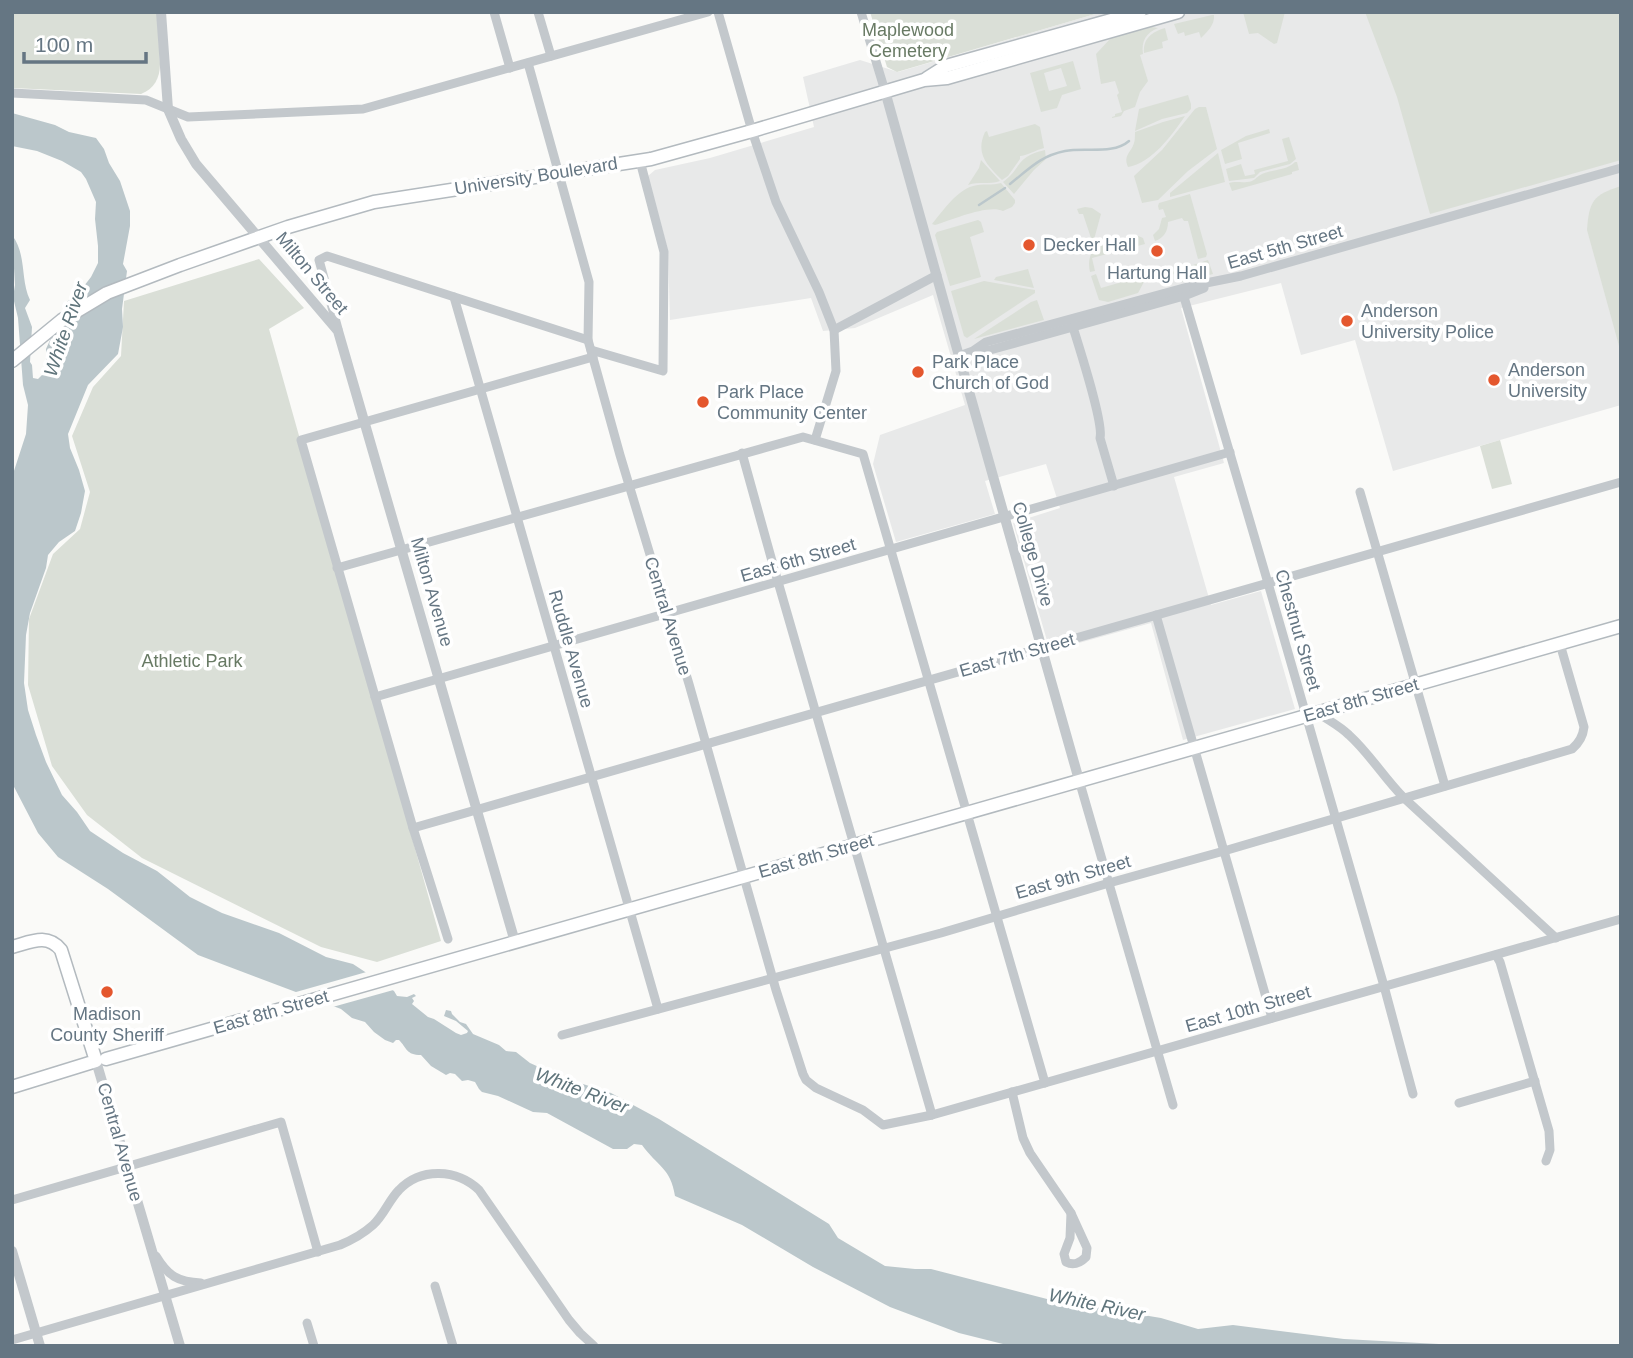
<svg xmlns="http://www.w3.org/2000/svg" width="1633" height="1358" viewBox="0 0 1633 1358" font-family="Helvetica,sans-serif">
<rect width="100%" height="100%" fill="#fafaf8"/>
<polygon fill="#e8e9e9" points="1102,12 1621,12 1621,405 1393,471 1355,340 1301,355 1281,283 1181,308 1224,463 1174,477 1211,605 1261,591 1295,709 1183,740 1151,623 1050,651 1013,523 1060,508 1046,464 985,481 995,514 896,542 873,464 880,435 965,405 933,295 855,328 823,331 811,298 670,320 668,251 648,176 655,170 710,158 814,127 803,77 860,60 898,72"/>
<g fill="#dadfd7" fill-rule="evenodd">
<path d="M12,12h145l3,52c0,14 -6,25 -19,30l-129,-6z"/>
<polygon points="870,12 1102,12 897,72 887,67"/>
<polygon points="1243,12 1285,12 1277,43 1274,44 1258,33 1249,34"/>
<polygon points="1365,12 1621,12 1621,160 1430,214 1397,97"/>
<path d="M1212,15h2c1,10 -7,17 -13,23l-2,-6 -14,4 -1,-4 -6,2 -4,-10z"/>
<path d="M1152,27l6,1c-12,5 -17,13 -15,26l-3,1 8,26 -8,11 -5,15 -11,4 -3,5 -9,2v-1l3,-1v-2l7,-2 -5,-17 2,-2 -4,-12 -14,3 -5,-30 15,-16z"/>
<path d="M1165,28l3,12 -6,2 1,6 -19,5c-1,-15 8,-21 21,-25z"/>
<path d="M1073,61l8,28 -19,6 -5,13 -16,4 -11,-39zM1061,68l6,18 -18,5 -5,-18z"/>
<polygon points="1188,95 1191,104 1191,109 1187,113 1162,119 1135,131 1139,109"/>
<polygon points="1199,107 1206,107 1217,149 1188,171 1158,200 1142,203 1134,176 1162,150 1195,109"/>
<path d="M1185,116c-13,19 -33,47 -57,51 -5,-12 3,-14 6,-24 1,-2 1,-9 1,-11l28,-10z"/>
<path d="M1035,124l5,3 4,21c-8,2 -18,8 -24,8v3l-12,17 -6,4c-15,-15 -27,-26 -17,-48l2,-1 2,6z"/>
<polygon points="1269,129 1270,133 1238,143 1242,159 1225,164 1221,150 1246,136"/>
<polygon points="1289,137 1296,159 1290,164 1260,172 1254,178 1229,181 1226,169 1241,164 1245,176 1255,174 1254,170 1288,161 1282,139"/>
<path d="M1045,150l1,9 -12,11 -20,24 -11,-12c20,-15 12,-25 42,-32z"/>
<polygon points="1218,153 1225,182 1170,197 1170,193"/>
<path d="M981,160l19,21c-11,4 -21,0 -32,4l11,-17z"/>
<path d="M1295,162h2l2,8 -7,2v2l-60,17 -3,-8c7,-2 11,0 18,-1 7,0 9,-5 15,-8 11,-5 24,-3 33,-12z"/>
<path d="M1001,183l14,17v3l-3,4 -9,4c-15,-7 -51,9 -68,14l-3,-1c11,-13 24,-33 41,-38 9,-3 19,0 28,-3z"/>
<path d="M1621,186v167l-34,-123c2,-29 6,-35 34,-44z"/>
<path d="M1190,194l17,60 -1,3 -8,2 -10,-38h-4l-2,-3 -14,4c0,9 -4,16 -13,19l-2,-6 6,-6 3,-11 4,-1 -3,-8 -4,1 -1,-4 1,-3z"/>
<polygon points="1085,207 1092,208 1101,214 1093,243 1082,250 1081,248 1085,246 1084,243 1091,238 1083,214 1079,214 1077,209"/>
<polygon points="978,220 981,222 984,232 970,237 981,277 950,286 935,235 937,232"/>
<path d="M1136,235l7,3 2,6 -53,14 3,13 -5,1c-2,-8 -1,-18 5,-24z"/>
<polygon points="259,259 304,308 269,329 441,941 377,962 321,947 142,858 87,815 52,766 28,685 29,619 53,554 80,529 90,492 72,436 93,387 121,356 124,301"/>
<polygon points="1208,260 1213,274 1183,282 1176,275 1170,273 1168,268 1170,268 1172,272"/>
<polygon points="1028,269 1034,288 994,280 996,277"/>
<polygon points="1096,274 1101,288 1143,276 1145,280 1138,293 1108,302 1099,300 1091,276"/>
<polygon points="984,281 1035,290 1035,293 967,338 964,336 951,291"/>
<polygon points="1037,300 1044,320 974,339 1031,302"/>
<polygon points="1500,440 1512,484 1492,489 1480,446"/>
</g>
<path fill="#bbc7cb" d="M12,113l43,12 14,7 27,6 8,11 5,14 11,18 10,30v15l-7,38 4,7 -5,38 1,18 -5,27 -30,31 -20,49 2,14 9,22 6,21 -4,22 -6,18 -16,11 -11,13 -2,13 -16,45 -4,22 -2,48 4,27 8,25 10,27 16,33 15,17 13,19 33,22 34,18 33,26 32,16 57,20 47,24 27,7 41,27 3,5 10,1 7,-3 2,2 -4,2 2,3 -2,3 16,13 6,2 22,14 5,2 6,-2 1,-2 -12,-10 -12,-5 2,-6 5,1 1,3 8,8 6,2 7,10 26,11 7,6 10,1 14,11 31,14 50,16 48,26 170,105 9,14 47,28 30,3h16l116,30 114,19 37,11 35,-4 111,14 133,7h-439l-31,-1 -48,-12 -69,-26 -77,-40 -71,-42 -67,-29c-4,-28 -18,-30 -33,-51l-8,-1 -7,5h-14l-66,-36 -14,-1 -35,-16 -16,-4 -3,-3 -4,-7 -7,-2 -6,1 -7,-7 -5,-1 -4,2 -15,-9 -10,-11c-15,0 -14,-7 -22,-15h-3l-3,3 -8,-3 -11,-8 -9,-10 -13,-4 -11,-9 -143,-54 -90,-66 -50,-32 -20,-24 -26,-50v-306l14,-43 2,-29 -5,-20 -5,-67 -5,-21 2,-12 -3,-50c15,20 8,44 18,65l-5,8 7,19 -2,35 2,3 1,13 5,1 4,-4 4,-12v-14l21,-47 17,-16 7,-9 7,-14v-17l-3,-27 1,-17 -10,-23 -5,-7 -19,-11 -25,-10 -25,-5z"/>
<polygon fill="#fafaf8" points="370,971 397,989 329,1008 289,994"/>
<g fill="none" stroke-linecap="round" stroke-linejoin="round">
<g stroke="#bbc7cb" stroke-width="2.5">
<path d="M1010,184c19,-15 30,-28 55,-33 20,-4 48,4 64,-10"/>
<polyline points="979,205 1005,188"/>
</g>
<g stroke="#b3babf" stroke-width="15">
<g id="secondary">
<polyline points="927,78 946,66 1140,12"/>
<polyline points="12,361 62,320 107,293 180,265 288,227 374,202 651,159 752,131 924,80 947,78 1178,12"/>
<path d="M12,947c19,-5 35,-14 49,3l35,111 -84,26"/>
<polyline points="106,1059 1621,626"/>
</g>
</g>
<g stroke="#c3c8cc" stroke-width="9">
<polyline points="494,12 510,68"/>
<polyline points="538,12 551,56"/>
<polyline points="718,12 752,131 776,202 819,292 834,330 836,371 815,440"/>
<polyline points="861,12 885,91"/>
<polyline points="528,63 589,282 588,340 620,455 689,684 776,990 803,1074 806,1080 816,1088 863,1110 883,1125 932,1115 1621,919"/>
<polyline points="12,93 146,100 188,117 363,109 708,12"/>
<polyline points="454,297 658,1009"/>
<polyline points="1184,297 1268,583 1384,986 1413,1094"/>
<path d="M1072,324c6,20 32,99 28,114l14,48"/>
<polyline points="338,329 319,260 327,256 588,340"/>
<polyline points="834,330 937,275"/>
<polyline points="591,350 663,371 664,252 640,161"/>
<polyline points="975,351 990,350 1184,296 1204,288"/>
<polyline points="959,356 973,351 986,342 1191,286 1241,276 1621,168"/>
<polyline points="742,453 772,561 932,1115"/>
<polyline points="1360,492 1445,786"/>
<polyline points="337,568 803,437 863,454 1045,1083"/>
<polyline points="1156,615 1272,1018"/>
<polyline points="375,697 1230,452"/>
<path d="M1318,713c10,7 22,13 31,22 21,19 35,43 55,63l152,140"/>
<polyline points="1079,780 1173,1105"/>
<polyline points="413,828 1621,482"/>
<polyline points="448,939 413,828 301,440 593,357"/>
<polyline points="1496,955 1500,962 1549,1131 1550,1150 1546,1161"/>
<path d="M562,1035l379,-102 168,-50 115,-32 348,-102c7,-6 11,-12 12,-22l-24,-83"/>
<polyline points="1012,1092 1023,1138 1030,1153 1071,1213"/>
<polyline points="1459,1103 1535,1081"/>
<polyline points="12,1200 281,1122 318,1252"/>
<path d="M1071,1213l16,35 -1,9c-6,6 -12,9 -20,5l-2,-8 6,-16z"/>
<path d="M156,1256c12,20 22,26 45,27"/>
<polyline points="435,1286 453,1346"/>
<polyline points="307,1323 314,1346"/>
<path d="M12,1340l328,-95c12,-5 23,-11 33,-20 11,-10 16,-25 26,-35 22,-23 58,-21 80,0l90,130 11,13 14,13"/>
</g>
<g stroke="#c3c8cc" stroke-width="10">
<polyline points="161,12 168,109 181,139 196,164 338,331 515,942"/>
<polyline points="885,91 959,356 1079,780"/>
<polyline points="105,1059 96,1061 180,1346"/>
<polyline points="12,1251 40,1346"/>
</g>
<use href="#secondary" stroke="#fff" stroke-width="12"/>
</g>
<g fill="#e4572e" stroke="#fff" stroke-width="2.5">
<circle cx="1029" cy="245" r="7"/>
<circle cx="1157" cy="251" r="7"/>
<circle cx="1347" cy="321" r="7"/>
<circle cx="918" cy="372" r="7"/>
<circle cx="1494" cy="380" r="7"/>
<circle cx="703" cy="402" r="7"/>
<circle cx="107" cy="992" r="7"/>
</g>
<g text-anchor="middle" stroke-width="7" stroke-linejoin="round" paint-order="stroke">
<g font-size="18" fill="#687a64" stroke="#fff">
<text x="908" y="36">Maplewood<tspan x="908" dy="21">Cemetery</tspan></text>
<text x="192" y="667">Athletic Park</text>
</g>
<g font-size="18" fill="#657683" stroke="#fff">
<text transform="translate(536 176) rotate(-9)" y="6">University Boulevard</text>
<text transform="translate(1285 247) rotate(-16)" y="6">East 5th Street</text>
<text transform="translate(312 273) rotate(50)" y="6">Milton Street</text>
<text transform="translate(1033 554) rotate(74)" y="6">College Drive</text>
<text transform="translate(798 560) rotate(-16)" y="6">East 6th Street</text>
<text transform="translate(432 592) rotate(74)" y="6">Milton Avenue</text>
<text transform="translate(668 616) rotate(73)" y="6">Central Avenue</text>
<text transform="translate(1298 630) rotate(74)" y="6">Chestnut Street</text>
<text transform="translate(571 649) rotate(74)" y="6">Ruddle Avenue</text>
<text transform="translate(1017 655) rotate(-16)" y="6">East 7th Street</text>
<text transform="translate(1361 700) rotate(-16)" y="6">East 8th Street</text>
<text transform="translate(816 856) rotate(-16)" y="6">East 8th Street</text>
<text transform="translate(1073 877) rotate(-16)" y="6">East 9th Street</text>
<text transform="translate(1248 1009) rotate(-16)" y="6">East 10th Street</text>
<text transform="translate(271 1012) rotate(-16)" y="6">East 8th Street</text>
<text transform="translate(120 1142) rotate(74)" y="6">Central Avenue</text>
</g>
<g font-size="18" fill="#657683" stroke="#fff" text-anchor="start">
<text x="1043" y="251">Decker Hall</text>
<text x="1157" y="279" text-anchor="middle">Hartung Hall</text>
<text x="1361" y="317">Anderson<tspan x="1361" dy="21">University Police</tspan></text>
<text x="932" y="368">Park Place<tspan x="932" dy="21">Church of God</tspan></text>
<text x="1508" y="376">Anderson<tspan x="1508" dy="21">University</tspan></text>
<text x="717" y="398">Park Place<tspan x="717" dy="21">Community Center</tspan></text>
<text x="107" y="1020" text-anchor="middle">Madison<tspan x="107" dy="21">County Sheriff</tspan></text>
</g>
<g font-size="19" font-style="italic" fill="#60757c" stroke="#fff">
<text transform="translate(65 329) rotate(-71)" y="7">White River</text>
<text transform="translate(582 1090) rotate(21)" y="7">White River</text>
<text transform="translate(1097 1304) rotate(12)" y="7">White River</text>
</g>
</g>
<rect width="1633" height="1358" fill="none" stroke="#657683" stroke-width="28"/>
<path d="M24 52v10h122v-10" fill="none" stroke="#657683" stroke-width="3.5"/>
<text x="35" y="52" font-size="21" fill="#657683" stroke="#ffffff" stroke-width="5" paint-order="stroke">100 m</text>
</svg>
